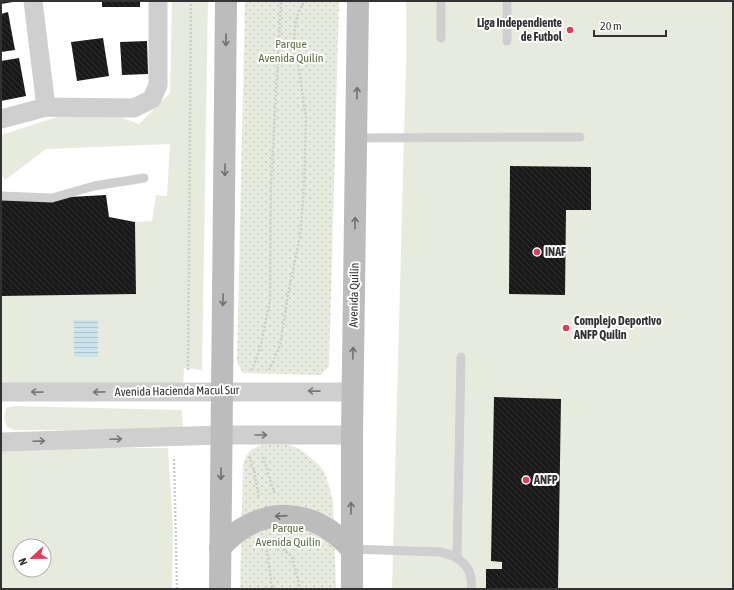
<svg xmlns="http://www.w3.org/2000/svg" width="734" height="590" viewBox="0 0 734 590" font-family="'Asap Condensed',sans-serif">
<defs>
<pattern id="park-dots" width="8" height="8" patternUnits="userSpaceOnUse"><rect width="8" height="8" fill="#e7ebde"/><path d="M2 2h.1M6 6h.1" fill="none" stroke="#c7cabf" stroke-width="1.8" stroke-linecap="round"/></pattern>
<pattern id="water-rules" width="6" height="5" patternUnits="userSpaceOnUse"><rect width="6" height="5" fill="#cbe3eb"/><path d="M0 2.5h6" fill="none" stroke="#afc3ca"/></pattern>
<pattern id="building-back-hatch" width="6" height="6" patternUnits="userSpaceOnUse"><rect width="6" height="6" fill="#191919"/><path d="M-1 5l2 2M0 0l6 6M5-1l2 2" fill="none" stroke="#323232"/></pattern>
</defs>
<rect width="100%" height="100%" fill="#fff"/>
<g fill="#e7ebde" fill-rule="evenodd">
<polygon points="172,1 208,1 202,370 184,368 183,387 1,384 1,296 136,294 135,222 152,221 156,195 167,196 170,144 46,149 5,180 1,174 1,135 57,117 109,113 139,124 170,93"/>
<polygon points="406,1 733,1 733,589 392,589 406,60"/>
<polygon points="15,406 182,410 183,430 14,430 7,427 4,419 6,408"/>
<path d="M1,448h167l5,80 -1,61h-171zM20,546h24v24h-24z"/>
</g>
<g fill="url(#park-dots)">
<polygon points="245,1 339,1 329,366 321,375 243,373 237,362"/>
<path d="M264,445h25l11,4 19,16 6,8 8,27 3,89h-96l3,-124c3,-12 8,-18 21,-20z"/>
</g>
<rect fill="url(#water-rules)" x="74" y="320" width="24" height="37"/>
<g fill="url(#building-back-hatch)">
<polygon points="1,1 13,1 13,2 1,4"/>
<rect x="102" y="1" width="38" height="6"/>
<polygon points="8,12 15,50 1,52 1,14"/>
<polygon points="103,38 109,76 77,81 71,42"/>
<polygon points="147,41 148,74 122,75 120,42"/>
<polygon points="19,58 26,96 1,101 1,61"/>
<polygon points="510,166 591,167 591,210 566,210 565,295 509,294"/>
<polygon points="106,195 109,217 135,222 136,294 1,296 1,196 52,198"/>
<polygon points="494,397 561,399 558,589 486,589 486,569 502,569 502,562 491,561"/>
</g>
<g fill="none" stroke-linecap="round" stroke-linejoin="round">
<g stroke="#ccc" stroke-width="2.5" stroke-dasharray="2 2" stroke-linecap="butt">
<polyline points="188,370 191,1"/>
<polyline points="252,370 260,348 270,301 271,184 281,1"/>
<polyline points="269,370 280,346 288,294 300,236 304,189 306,118 294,36 297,16 304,1"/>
<polyline points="249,456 254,470 259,498"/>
<polyline points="263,457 275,495"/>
<polyline points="174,459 177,589"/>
<polyline points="282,539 282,548"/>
<polyline points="274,541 292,557 300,589"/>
<polyline points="266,542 272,589"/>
</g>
<g stroke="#cfcfcf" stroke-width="9">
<polyline points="507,1 507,41"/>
<polyline points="441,38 441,1"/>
<polyline points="356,138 580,137"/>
<polyline points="1,196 52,198 94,186 144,178"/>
<path d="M351,549l89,3c20,4 34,15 31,37"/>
<polyline points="457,558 461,357"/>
</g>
<g stroke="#cfcfcf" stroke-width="19">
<polyline points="33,1 46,107"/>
<polyline points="1,119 46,107 134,108 152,99 158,85 158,1"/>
<polyline points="1,392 353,392"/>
<polyline points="1,442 222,435 352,435"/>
</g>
<g stroke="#bcbcbc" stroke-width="22">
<path d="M220,548c39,-44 93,-42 131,1"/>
<polyline points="220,589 226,1"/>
<polyline points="352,589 352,435 358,1"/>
</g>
</g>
<defs><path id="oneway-shaft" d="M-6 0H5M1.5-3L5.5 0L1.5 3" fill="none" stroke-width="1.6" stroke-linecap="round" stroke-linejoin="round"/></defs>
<g stroke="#707070">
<use href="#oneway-shaft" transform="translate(226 40) rotate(91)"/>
<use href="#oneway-shaft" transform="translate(357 93) rotate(-89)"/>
<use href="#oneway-shaft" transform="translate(225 170) rotate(91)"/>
<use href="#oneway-shaft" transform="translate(355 223) rotate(-89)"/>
<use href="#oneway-shaft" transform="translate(223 300) rotate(91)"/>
<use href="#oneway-shaft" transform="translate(353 353) rotate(-89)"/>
<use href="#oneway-shaft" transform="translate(221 474) rotate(91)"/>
<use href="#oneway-shaft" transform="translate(351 508) rotate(-90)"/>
<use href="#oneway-shaft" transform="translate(281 516) rotate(176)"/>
</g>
<g stroke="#797979">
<use href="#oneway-shaft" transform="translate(314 391) rotate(-179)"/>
<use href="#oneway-shaft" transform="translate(37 392) rotate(-179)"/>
<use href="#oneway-shaft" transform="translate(99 392) rotate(179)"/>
<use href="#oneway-shaft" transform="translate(261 435)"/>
<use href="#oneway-shaft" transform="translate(116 439) rotate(-2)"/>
<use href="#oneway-shaft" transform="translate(39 441) rotate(-2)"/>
</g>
<g fill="#e13c5d" stroke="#fff" stroke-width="1.5">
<circle cx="570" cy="30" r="4"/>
<circle cx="537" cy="252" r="4"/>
<circle cx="566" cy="328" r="4"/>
<circle cx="526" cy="480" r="4"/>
</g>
<g text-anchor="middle" stroke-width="4" stroke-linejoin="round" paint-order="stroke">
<g font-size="12" font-weight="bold" fill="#323232" stroke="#fff" text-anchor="start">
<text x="562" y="27" text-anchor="end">Liga Independiente<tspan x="562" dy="14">de Futbol</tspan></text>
<text x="545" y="256">INAF</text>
<text x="574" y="325">Complejo Deportivo<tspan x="574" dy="14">ANFP Quilin</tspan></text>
<text x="534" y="484">ANFP</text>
</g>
<g font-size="12" fill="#5b6e40" stroke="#fff">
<text x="291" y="48">Parque<tspan x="291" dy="14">Avenida Quilín</tspan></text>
<text x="288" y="532">Parque<tspan x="288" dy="14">Avenida Quilin</tspan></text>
</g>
<g font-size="12" fill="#323232" stroke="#fff">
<text transform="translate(354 295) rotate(-89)" y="4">Avenida Quilín</text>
<text transform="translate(177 391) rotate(-1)" y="4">Avenida Hacienda Macul Sur</text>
</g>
</g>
<rect width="734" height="590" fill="none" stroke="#323232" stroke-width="4"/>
<g transform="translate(32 558) rotate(248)"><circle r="19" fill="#ffffff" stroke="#adadad"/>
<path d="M0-3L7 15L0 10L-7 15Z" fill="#e13c5d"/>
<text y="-6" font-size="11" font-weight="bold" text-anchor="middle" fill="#323232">N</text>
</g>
<path d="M594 30v6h72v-6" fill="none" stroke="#323232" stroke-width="2"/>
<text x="600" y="30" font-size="12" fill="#323232" stroke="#ffffff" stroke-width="3" paint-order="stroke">20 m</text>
</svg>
